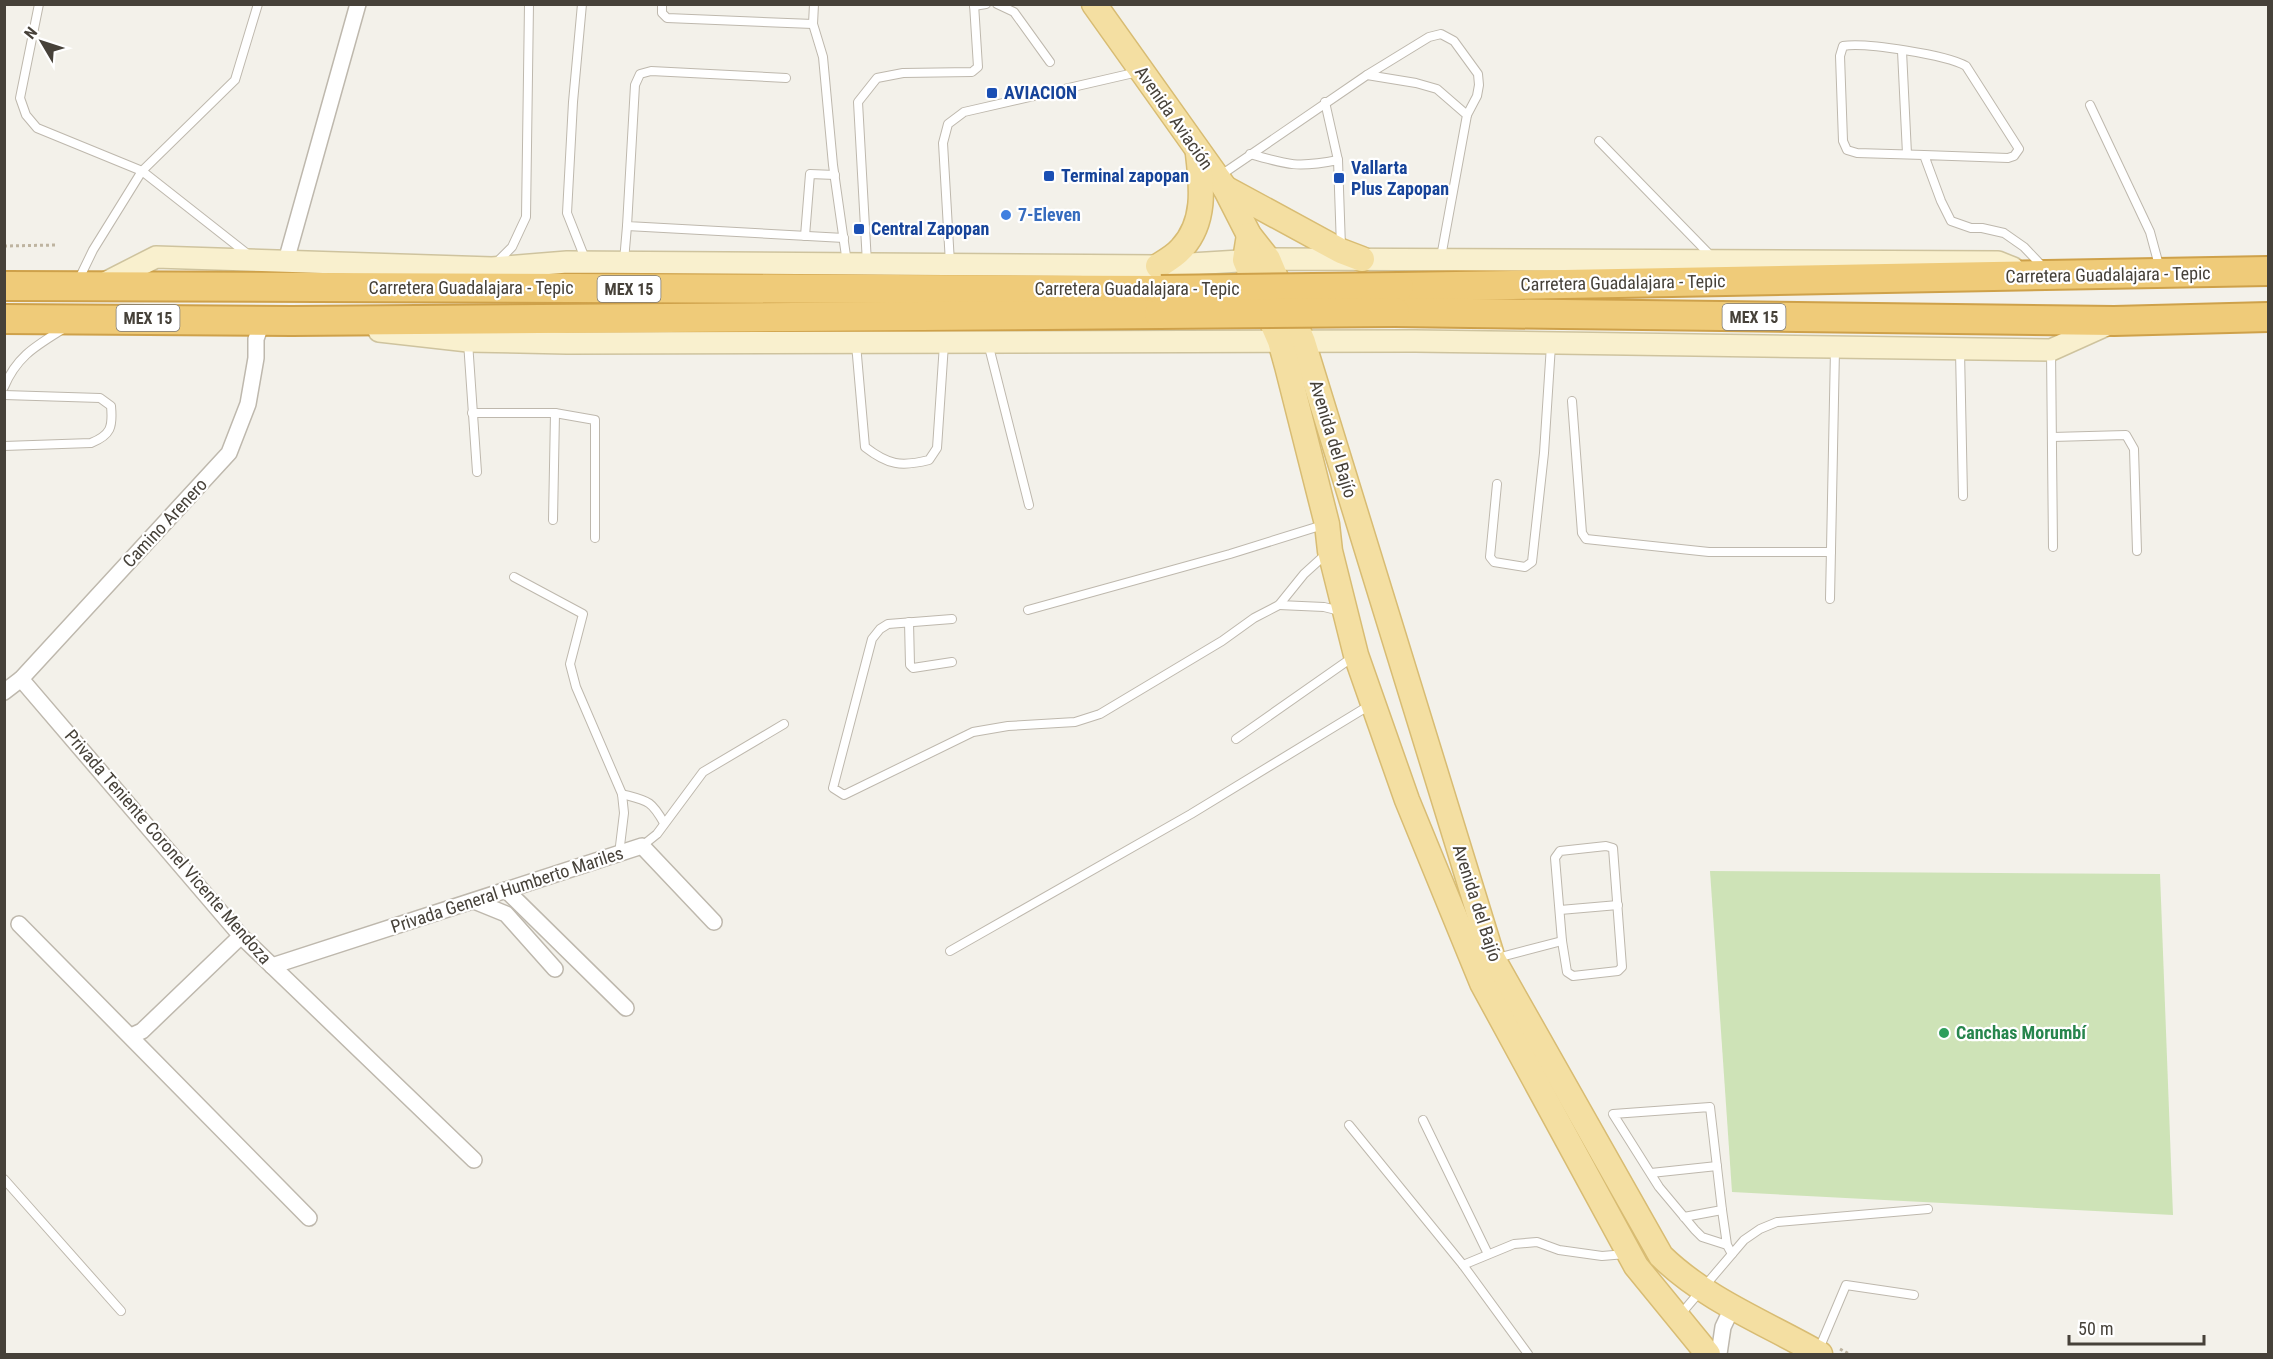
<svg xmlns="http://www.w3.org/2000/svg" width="2273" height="1359" viewBox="0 0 2273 1359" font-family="'Roboto Condensed',sans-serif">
<rect width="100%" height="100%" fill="#f3f1ea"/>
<polygon fill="#cee3b7" points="1710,871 2160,874 2173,1215 1732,1192"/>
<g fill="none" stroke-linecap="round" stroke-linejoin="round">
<g stroke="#beb8ad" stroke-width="10">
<g id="lane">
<polyline points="39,4 20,98 26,115 37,128 142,171 250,256"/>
<polyline points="582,4 573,102 567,213 586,261"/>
<polyline points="662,4 662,13 667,18 813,24"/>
<polyline points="814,4 813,24 823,57 833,165 847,263"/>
<polyline points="997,4 1014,12 1050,62"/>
<polyline points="974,6 986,4"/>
<polyline points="1902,51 1907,154"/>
<polyline points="1367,75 1429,37 1441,34 1454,41 1478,74 1479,85 1477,96 1467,115"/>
<polyline points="786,78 651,71 640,74 635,85 627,226 844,238"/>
<polyline points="1325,102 1338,160"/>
<polyline points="2090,105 2150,232 2160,269"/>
<polyline points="1599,141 1711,256"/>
<path d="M1250,154c38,11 48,14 88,6l3,87"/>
<path d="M1924,155l84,3 6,-2 5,-7 -53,-83c-19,-11 -101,-24 -123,-20l-3,10 3,85 4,9 10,3 67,2 17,46 10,20 20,7h11l22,5 20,14 20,21"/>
<polyline points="1221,175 1367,75 1416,83 1437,89 1467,115 1441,257"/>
<polyline points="805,236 810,174 835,175"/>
<polyline points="624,261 627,226"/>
<polyline points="496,263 512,247 526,217 529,4"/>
<polyline points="867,263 858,102 877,78 903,73 972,72 978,67 974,4"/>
<polyline points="950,263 943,143 948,124 964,112 1138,72"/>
<polyline points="79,279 93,250 142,171 235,80 258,4"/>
<polyline points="468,342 477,472"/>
<polyline points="988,343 1029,505"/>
<path d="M856,344l9,103c23,18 36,20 64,13l8,-12 7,-104"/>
<polyline points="2051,350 2053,547"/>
<polyline points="1960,351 1963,496"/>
<path d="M4,387c13,-31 32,-41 59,-58"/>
<path d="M4,395l96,3 11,8c2,21 0,29 -20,37l-87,3"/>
<polyline points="1572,401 1582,533 1586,539 1709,552 1831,552"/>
<polyline points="472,413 555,413 553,520"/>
<polyline points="555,413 595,420 595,538"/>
<polyline points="2052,437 2126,435 2134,449 2137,551"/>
<polyline points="1497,484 1490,557 1494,562 1525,567 1532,562 1544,453 1551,345"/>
<polyline points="514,577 583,614 570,664 576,687 622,794 624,813 619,854"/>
<polyline points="1830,599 1835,349"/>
<polyline points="1279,605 1324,607 1340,611"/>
<polyline points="1028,610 1230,554 1323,525"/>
<polyline points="952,619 888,624 880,629 872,639 833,788 844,795 973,732 1008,726 1075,722 1100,714 1222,641 1254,618 1279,605 1304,574 1326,554"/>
<polyline points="909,622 910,665 913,668 952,662"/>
<polyline points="1236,739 1353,657"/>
<path d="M622,794c26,7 29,6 42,29"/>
<polyline points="642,846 657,834 703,772 784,724"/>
<polygon points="1606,846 1613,848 1622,967 1618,971 1573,976 1567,972 1562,941 1555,858 1560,851"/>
<polyline points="1560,910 1618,905"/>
<polyline points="950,951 1191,814 1370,705"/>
<polyline points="1497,958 1562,941"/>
<polyline points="1423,1120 1488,1254"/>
<polyline points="1349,1125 1463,1265 1528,1354"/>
<polyline points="1651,1173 1717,1166"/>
<polyline points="4,1179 121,1311"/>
<polyline points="1684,1217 1722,1210"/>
<polyline points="1727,1245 1702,1237 1695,1230 1659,1187 1613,1114 1710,1107 1722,1210 1727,1245 1732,1254"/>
<polyline points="1463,1265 1514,1244 1537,1242 1559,1250 1602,1256 1626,1254"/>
<polyline points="1680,1315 1744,1240 1760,1229 1777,1222 1928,1209"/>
<polyline points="1819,1349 1846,1285 1914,1295"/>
</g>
</g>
<g stroke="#beb8ad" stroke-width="18">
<g id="street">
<polyline points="286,261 358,4"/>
<polyline points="21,679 241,936 474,1160"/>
<polyline points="4,692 21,679 229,453 248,404 256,358 256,339 263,320"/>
<polyline points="506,890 626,1008"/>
<polyline points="474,901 506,914 555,969"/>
<polyline points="19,924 309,1218"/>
<polyline points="272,966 642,846 714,922"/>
<polyline points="131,1036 142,1031 241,936"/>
<polyline points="1719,1354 1723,1327 1732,1308"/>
</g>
</g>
<g stroke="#cec39e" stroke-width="24">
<g id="secondary">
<polyline points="103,284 156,257 492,268 567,262 1158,266 1272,259 1998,262 2013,268"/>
<polyline points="379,331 468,341 567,343 1415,341 2051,350 2111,323"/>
</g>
</g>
<g stroke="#d8bc73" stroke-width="27">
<g id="primary">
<path d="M1094,4l131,184 24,47 19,24 35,83 190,617 168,297c45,44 105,67 159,98"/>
<polyline points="1225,188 1341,251 1362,259"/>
<polyline points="1249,235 1245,260 1280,341 1287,366 1327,524 1330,551 1356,655 1407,800 1482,983 1636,1266 1708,1354"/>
<path d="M1158,266c8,-5 17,-10 23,-17 25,-26 21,-62 17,-95"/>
</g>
</g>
<g stroke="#cea14a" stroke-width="32">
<g id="highway">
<polyline points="4,286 1161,290"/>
<polyline points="1399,287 2268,271"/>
<polyline points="1395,312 2114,321 2268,317"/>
<polyline points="4,319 292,321 1159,314"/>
</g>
</g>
<g stroke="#beb4a0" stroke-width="3" stroke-dasharray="3 3" stroke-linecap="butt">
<polyline points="4,246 56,245"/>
<polyline points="1840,1349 1849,1354"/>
</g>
<use href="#lane" stroke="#fff" stroke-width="8"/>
<use href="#street" stroke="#fff" stroke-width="15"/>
<use href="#secondary" stroke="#f9f0ce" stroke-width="21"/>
<use href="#primary" stroke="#f4dfa2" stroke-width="24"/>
<use href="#highway" stroke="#efcb79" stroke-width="28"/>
<g stroke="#cea14a" stroke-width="32" stroke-linecap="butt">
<g id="highway-bridge">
<polyline points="1161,290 1399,287"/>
<polyline points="1159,314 1395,312"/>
</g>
</g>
<use href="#highway-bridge" stroke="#efcb79" stroke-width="28"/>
</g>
<g fill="#1a4fb4" stroke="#fff" stroke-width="2">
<rect x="986" y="87" width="12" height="12" rx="3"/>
<rect x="1043" y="170" width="12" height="12" rx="3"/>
<rect x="1333" y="172" width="12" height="12" rx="3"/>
<rect x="853" y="223" width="12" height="12" rx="3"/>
</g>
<circle fill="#3f7fe0" stroke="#fff" stroke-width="2" cx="1006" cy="215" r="6"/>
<circle fill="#2e9e5b" stroke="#fff" stroke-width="2" cx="1944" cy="1033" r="6"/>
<g text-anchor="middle" stroke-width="4.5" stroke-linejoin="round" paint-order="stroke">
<g fill="#fff" stroke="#7e7a74" stroke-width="1.5">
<rect x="597.5" y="276" width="63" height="26" rx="4.5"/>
<rect x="1722.5" y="304" width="63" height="26" rx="4.5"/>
<rect x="116.5" y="305" width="63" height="26" rx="4.5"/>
</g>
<g font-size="16" font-weight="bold" fill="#464139">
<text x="629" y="295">MEX 15</text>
<text x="1754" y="323">MEX 15</text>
<text x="148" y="324">MEX 15</text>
</g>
<g font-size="18" font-weight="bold" fill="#164399" stroke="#fff" text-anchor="start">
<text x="1004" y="99">AVIACION</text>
<text x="1351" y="174">Vallarta<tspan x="1351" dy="21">Plus Zapopan</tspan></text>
<text x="1061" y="182">Terminal zapopan</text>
<text x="871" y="235">Central Zapopan</text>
</g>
<g font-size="18" fill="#464139" stroke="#fff">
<text transform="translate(1174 118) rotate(55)" y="6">Avenida Aviación</text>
<text transform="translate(2108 275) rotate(-1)" y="6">Carretera Guadalajara - Tepic</text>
<text transform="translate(1623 283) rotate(-1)" y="6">Carretera Guadalajara - Tepic</text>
<text x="471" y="294">Carretera Guadalajara - Tepic</text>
<text x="1137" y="295">Carretera Guadalajara - Tepic</text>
<text transform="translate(1333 439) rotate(73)" y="6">Avenida del Bajío</text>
<text transform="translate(165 523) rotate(-47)" y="6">Camino Arenero</text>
<text transform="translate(168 847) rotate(49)" y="6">Privada Teniente Coronel Vicente Mendoza</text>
<text transform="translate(507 890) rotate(-18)" y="6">Privada General Humberto Mariles</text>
<text transform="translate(1477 903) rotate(72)" y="6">Avenida del Bajío</text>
</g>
<g font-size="18" font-weight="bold" fill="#366cbe" stroke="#fff" text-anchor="start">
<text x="1018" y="221">7-Eleven</text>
</g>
<g font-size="18" font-weight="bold" fill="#27864d" stroke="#fff" text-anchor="start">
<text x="1956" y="1039">Canchas Morumbí</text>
</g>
</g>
<rect width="2273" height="1359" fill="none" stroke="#464139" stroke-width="12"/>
<g transform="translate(42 42) rotate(309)" stroke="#ffffff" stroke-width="4.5" paint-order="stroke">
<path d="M0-4.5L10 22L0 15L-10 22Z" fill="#464139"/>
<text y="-9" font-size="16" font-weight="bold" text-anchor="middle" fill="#464139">N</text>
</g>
<path d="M2069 1335v9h135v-9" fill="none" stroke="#464139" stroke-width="3"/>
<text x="2078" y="1335" font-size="18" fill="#464139" stroke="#ffffff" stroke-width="4.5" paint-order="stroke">50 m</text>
</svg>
